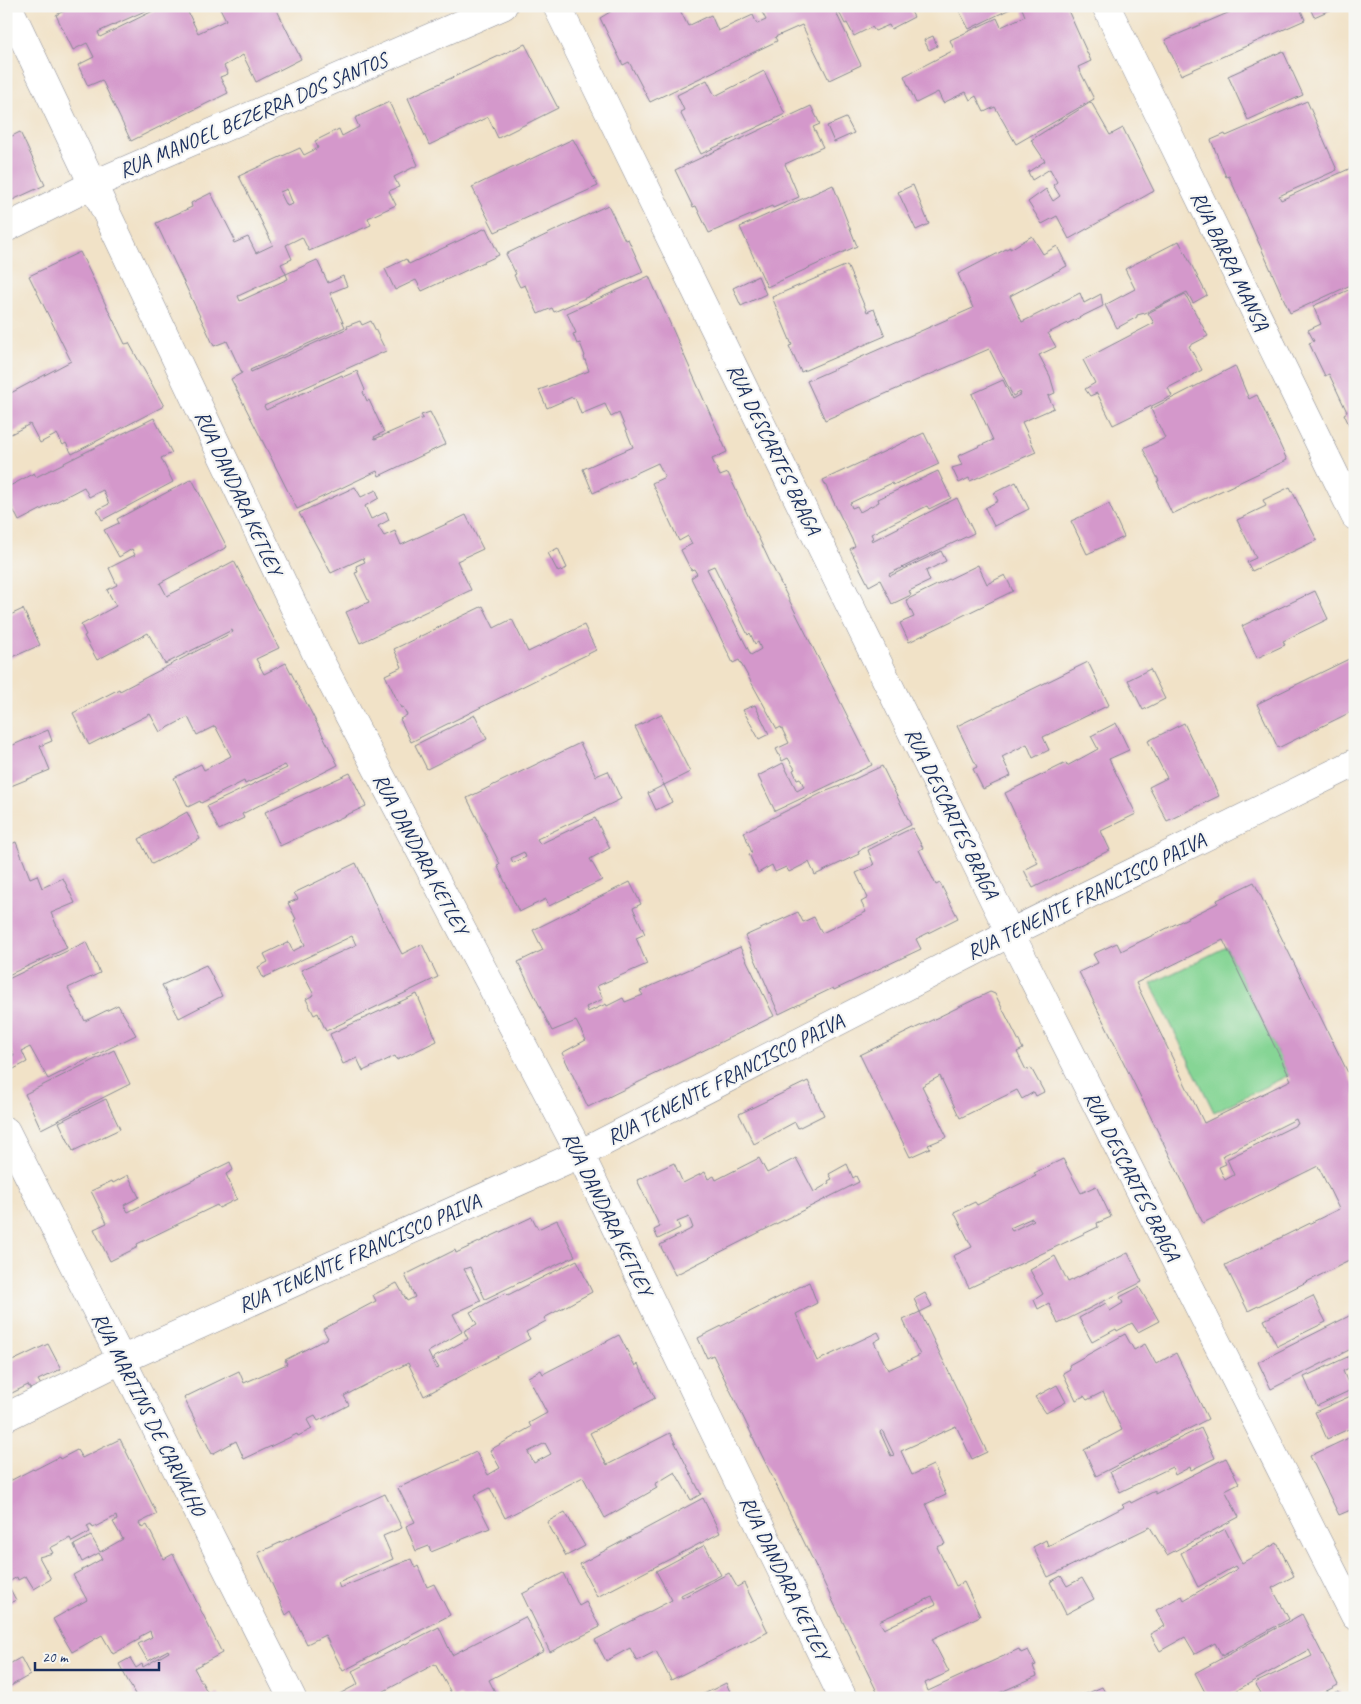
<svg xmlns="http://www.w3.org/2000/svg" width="1361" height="1704" viewBox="0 0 1361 1704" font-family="Caveat,sans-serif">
<rect width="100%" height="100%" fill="#f6f6f2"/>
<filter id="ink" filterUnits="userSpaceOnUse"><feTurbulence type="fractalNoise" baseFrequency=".02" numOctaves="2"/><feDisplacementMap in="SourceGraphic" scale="10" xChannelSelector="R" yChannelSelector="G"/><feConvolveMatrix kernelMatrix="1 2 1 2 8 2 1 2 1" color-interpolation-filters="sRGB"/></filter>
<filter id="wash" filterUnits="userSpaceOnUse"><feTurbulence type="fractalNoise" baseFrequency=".0096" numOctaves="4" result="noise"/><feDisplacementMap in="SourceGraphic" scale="20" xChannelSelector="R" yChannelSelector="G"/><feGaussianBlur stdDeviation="1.12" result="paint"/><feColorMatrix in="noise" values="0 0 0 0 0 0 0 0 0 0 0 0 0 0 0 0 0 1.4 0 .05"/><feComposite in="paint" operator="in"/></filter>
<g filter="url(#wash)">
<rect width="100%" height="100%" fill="#f1e2c7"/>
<polygon fill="#86d595" stroke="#50827a" points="1226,947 1289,1075 1214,1112 1151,984"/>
<g id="blocks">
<g fill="#d498cb" fill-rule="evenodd">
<polygon points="62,6 156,6 98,32 100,37 163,6 185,6 198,33 226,20 219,6 275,6 301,59 256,82 243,55 224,66 228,74 220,77 228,93 131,141 102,80 88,86 78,65 94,57 87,43 73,50 56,15 64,11"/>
<polygon points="620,6 678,6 688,26 711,15 718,31 753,15 757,24 766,20 759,6 833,6 861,65 829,80 802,25 775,37 777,41 650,102 629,62 623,65 600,18"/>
<polygon points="836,6 908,6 914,17 891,29 889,25 875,31 872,27 854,36 847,23 845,24"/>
<polygon points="951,6 1016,6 969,29 957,7 952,9"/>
<polygon points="1021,6 1066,6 1091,61 1078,67 1094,99 1016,144 995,107 984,112 976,96 970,100 966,92 943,103 938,92 916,103 904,76 954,50 950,40 997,18 1001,27 1025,16"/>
<polygon points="1244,6 1299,6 1305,20 1181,75 1165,40"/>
<polygon points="1309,6 1339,6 1314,17"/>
<polygon points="933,36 937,46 929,50 924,40"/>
<polygon points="525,44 558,108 498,138 488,117 429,145 408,98"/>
<polygon points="1283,51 1303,95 1248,120 1228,76"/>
<polygon points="764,71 785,114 701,154 680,112 684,110 677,95 707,80 715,96"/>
<polygon points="1307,101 1337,170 1279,196 1281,200 1351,168 1355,177 1355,283 1290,313 1229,176 1226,177 1211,140 1225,134 1226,136"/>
<path d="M389,102l29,63 -24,12 5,10 -10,4 7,14 -28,13 3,7 -62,26 -7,-14 -16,8 6,14 -11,5 5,10 -48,22 2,5 48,-22 -2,-5 31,-14 11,23 15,-7 4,10 -17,7 15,34 -95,43 1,2 97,-44 -1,-2 13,-5 2,4 9,-4 15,30 -122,55 2,4 76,-35 1,2 14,-6 8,19 -2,2 4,9 2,-1 15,32 -10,5 1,2 48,-21 -2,-3 9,-3 16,32 -67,32 -2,-5 -80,38 -66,-130 11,-6 -15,-32 -13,5 -58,-123 36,-16 -1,-4 20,-10 24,47 -2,1 1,2 14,-6 8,16 17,-8 -34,-69 61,-28 4,7 14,-7 -3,-7 24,-12 3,7 17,-9 -4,-9zM287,189l6,15 -6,2 -7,-14z"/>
<polygon points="1091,102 1110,135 1123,128 1154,191 1069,239 1057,216 1042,224 1028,202 1046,189 1053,201 1060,196 1053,185 1057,182 1050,169 1032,180 1028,172 1045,161 1031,140"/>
<polygon points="811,106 820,124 813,127 823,147 785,164 799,197 773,208 772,206 709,233 696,206 693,207 675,170"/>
<polygon points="846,118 854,133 834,142 827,126"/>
<polygon points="20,132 45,185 6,203 6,139"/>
<polygon points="573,139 598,186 495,232 472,187"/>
<polygon points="833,185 857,246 767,287 740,227"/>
<polygon points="913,185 929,224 916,230 898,192"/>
<polygon points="608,205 625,240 628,239 643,272 554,312 552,308 538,314 525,285 520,287 514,275 516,274 506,254"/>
<polygon points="486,228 499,255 422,291 416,280 395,290 385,269 406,259 409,264"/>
<polygon points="1032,236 1043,254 1057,246 1067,266 1010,296 1022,322 1080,293 1084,303 1101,294 1103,306 1048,333 1056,347 1039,355 1050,376 1055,393 1048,396 1054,408 1022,422 1036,452 970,481 969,478 959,483 952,468 962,465 958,456 993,440 972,394 1003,380 1012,399 1021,394 1020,392 1013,396 989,349 825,420 807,381 973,308 958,274 1010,247 1010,249 1012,248"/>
<polygon points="1179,241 1207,295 1193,303 1187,292 1145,313 1137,315 1137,317 1117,328 1105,305 1135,289 1125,269"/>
<polygon points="80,252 125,344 129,343 164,406 72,454 66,443 63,445 57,434 40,443 30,424 7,436 6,389 9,394 71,361 29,276"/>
<polygon points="847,265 867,312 874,309 885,336 801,372 789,346 792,345 772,297"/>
<path d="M649,276l78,176 -15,7 8,17 8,-3 41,87 103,205 -97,46 -17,-35 25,-13 14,28 7,-4 -4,-9 -3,1 -4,-9 2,-1 -4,-6 -3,-5 -6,3 -6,-12 13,-6 -8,-16 -4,2 -38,-69 -6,3 -42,-85 6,-4 -3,-5 -3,1 -10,-20 11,-6 -4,-8 -9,5 -27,-58 13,-6 -7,-14 -65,30 -10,-24 50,-22 -14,-34 -8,4 -6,-13 -24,10 -6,-16 -2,1 -1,-2 -25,11 -8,-18 50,-19 -5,-14 1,-1 -5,-13 -3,1 -4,-10 3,-1 -9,-20zM714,566l34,69 2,-2 5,11 3,-2 3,7 -10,6 -44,-86z"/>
<polygon points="758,276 766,294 741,306 733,288"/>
<polygon points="1355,287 1355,428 1351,429 1344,414 1347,412 1329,374 1325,376 1309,343 1314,341 1308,330 1321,324 1313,306"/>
<polygon points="1185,294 1208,336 1189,346 1202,370 1168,388 1172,396 1113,425 1097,393 1090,396 1085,389 1095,383 1083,360 1154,323 1148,313"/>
<polygon points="1235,366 1249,399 1257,395 1287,460 1172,514 1157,481 1159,481 1143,449 1165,438 1151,409"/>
<polygon points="154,418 172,453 161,458 173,482 102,520 97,510 109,504 103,490 89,497 84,487 19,521 6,495 6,488 34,473 36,477"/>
<polygon points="924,433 939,464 893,485 892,483 850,503 852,508 857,506 860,512 879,502 878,499 938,471 951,498 929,509 927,506 871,534 873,538 871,539 872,541 957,498 974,533 889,574 890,576 941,551 946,561 926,571 930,581 909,591 911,595 892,604 880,580 869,586 850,549 855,546 823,480"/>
<polygon points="192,479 227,547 160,583 167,596 234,561 279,648 256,659 264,674 286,663 338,765 242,814 244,818 219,830 207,806 287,768 285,765 245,784 244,781 201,803 200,801 188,807 174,778 201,764 204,770 231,756 215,726 197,735 188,717 160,732 150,714 89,745 73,713 119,689 120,691 233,632 232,630 165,664 148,633 97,660 84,636 86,635 81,625 116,606 107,590 117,585 109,568 135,555 132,549 119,557 104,530 119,523 117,519"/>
<polygon points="1016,482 1029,509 994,526 985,508 998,501 994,493"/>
<polygon points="355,487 361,497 376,490 379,498 365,506 371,519 386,512 389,520 378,526 384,536 395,531 401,545 466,515 483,549 457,561 471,590 360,643 346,612 369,602 355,573 358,572 356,566 365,562 363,558 331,573 299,513"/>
<polygon points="1290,487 1317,540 1252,571 1247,562 1256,558 1237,520 1266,506 1263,500"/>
<polygon points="1109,504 1124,537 1087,554 1071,521"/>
<polygon points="558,548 567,568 558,572 548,553"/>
<polygon points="978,565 987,584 1005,575 1013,591 909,642 900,623 914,617 906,600"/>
<polygon points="1315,591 1328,619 1283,641 1285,645 1257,658 1242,626"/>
<polygon points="483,606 494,628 512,619 528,652 584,625 596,650 411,742 400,719 407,715 403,707 401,708 385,675 402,667 394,649"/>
<polygon points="23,609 40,645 6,660 6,617"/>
<polygon points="1355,656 1355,710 1278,748 1257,704"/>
<polygon points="1088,662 1109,705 1043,737 1049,750 1033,758 1027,744 1002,757 1011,776 983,789 973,769 977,767 957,726"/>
<polygon points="1150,669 1165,699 1143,710 1128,680"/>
<polygon points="755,705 769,734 759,739 743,710"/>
<polygon points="661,714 690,772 664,785 635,727"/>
<polygon points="475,715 487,739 427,769 415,745"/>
<polygon points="1116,723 1129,750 1109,759 1136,814 1101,831 1110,850 1033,888 1024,870 1038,863 1005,793 1066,763 1067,766 1098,749 1091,736"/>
<polygon points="1184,723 1219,796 1167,821 1149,787 1167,778 1148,741"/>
<polygon points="48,730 52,741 40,746 50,770 6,788 6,748"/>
<path d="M580,743l16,33 12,-5 13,28 -84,40 3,5 55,-26 15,30 -20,11 12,21 -53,26 -3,-7 -27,13 -22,-47 3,-1 -33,-66zM524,852l2,5 -13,6 -2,-5z"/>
<polygon points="882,766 911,825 858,851 859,854 815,875 809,862 789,872 786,867 775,872 772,865 758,873 749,854 752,853 744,832 824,792 840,786"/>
<polygon points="350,773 366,806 280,846 265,812"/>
<polygon points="664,785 672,802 656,810 648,793"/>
<polygon points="187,812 200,839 152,864 139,839"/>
<polygon points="912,828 923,848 919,850 936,885 940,883 958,918 916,939 921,949 834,990 833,988 779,1014 745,936 798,912 803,922 814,917 822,933 866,912 861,902 868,898 856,873 874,865 868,850"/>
<polygon points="16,842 30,878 37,875 42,888 63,878 75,903 51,913 67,948 6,976 6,846"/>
<polygon points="356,863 383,921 384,920 402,954 422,944 438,977 326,1031 318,1013 314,1015 306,999 314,995 301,970 356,945 352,936 263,978 258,967 268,962 264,954 289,942 293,951 305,945 294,920 296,919 288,903 298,899 294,893"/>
<polygon points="630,882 641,904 633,908 645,934 636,938 647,964 597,986 603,999 586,1007 588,1012 606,1004 607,1006 623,998 625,1002 643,995 640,991 740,947 774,1016 588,1107 562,1053 586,1040 576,1021 552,1031 518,962 543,950 533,930"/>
<path d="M1254,882l101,205v171l-107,53 -23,-46 114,-56 -21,-43 -115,57 -124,-251 19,-9 -5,-9 24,-11 4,8 97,-48 -1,-3zM1223,940l68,140 -87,43 -68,-140zM1296,1119l2,5 -71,35 7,16 -9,5 -6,-13 7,-3 -4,-8z"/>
<polygon points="86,942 100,973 68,988 85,1021 118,1005 136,1035 48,1079 30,1047 22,1051 27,1062 8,1072 6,1059 14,1055 6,1040 6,980"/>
<polygon points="206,965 222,996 179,1018 162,985"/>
<polygon points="990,992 995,994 1023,1049 1017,1052 1026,1070 1031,1068 1044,1092 1036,1096 1034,1092 1022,1099 1017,1090 960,1118 940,1076 922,1086 947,1137 928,1145 930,1148 910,1157 860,1055"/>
<polygon points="417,994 437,1041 397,1060 395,1056 363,1071 357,1058 343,1064 330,1034"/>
<polygon points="114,1050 130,1084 41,1129 25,1094"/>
<polygon points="808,1081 824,1115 798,1128 795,1122 754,1144 739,1114"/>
<polygon points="106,1099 120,1129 73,1151 59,1122"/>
<polygon points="759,1158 767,1173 796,1158 814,1192 829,1183 828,1181 832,1179 829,1174 847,1164 853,1178 856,1176 859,1182 675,1275 660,1245 693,1228 689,1217 677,1222 680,1228 658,1239 654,1230 660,1227 637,1180 674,1163 683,1183 705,1172 708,1179 714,1176 716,1180"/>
<path d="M1063,1159l18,34 15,-7 15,31 -14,6 1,4 -129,61 -16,-32 19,-9 -18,-35 21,-10 2,3 59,-29 -2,-3zM1032,1218l2,2 -22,11 -2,-3z"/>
<polygon points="230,1162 233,1170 226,1174 237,1199 219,1208 217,1205 137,1244 138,1247 110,1261 94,1229 107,1223 91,1191 112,1181 113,1183 128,1175 139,1197 124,1205 128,1212"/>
<polygon points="532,1217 538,1229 557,1220 575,1256 485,1299 470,1267 464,1269 481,1301 453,1314 462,1332 428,1352 436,1369 439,1368 433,1358 468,1339 464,1331 477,1324 470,1312 506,1293 508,1295 577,1260 592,1292 544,1318 546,1321 526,1332 530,1339 424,1396 408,1363 344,1396 349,1405 318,1421 315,1416 307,1420 312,1429 298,1436 297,1434 244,1459 236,1441 212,1454 184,1398 185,1397 239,1371 244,1383 287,1364 285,1360 328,1338 323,1329 376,1301 373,1295 397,1283 407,1301 415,1297 405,1275 455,1250 456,1253"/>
<polygon points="1128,1253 1142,1282 1058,1324 1049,1303 1038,1309 1034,1300 1043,1294 1030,1270 1055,1256 1068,1282"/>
<path d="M809,1282l8,21 -21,11 21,47 61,-29 3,6 -7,4 14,28 28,-13 4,-2 -17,-35 17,-8 67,140 -15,7 -16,-33 -55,25 11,24 21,-10 5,9 -1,1 9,20 -20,9 19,40 -8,3 19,39 8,-4 16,34 -48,23 17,33 -24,11 3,8 91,-42 2,4 7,-3 8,15 -3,1 4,10 -38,17 2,5h-101l-1,-3 -6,3h-13l-167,-343 -6,3 -9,-20zM882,1430l12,25 -3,1 -11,-24zM932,1597l4,7 -52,25 -5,-8z"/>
<polygon points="1139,1287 1159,1321 1138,1332 1132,1323 1117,1331 1116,1329 1092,1342 1079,1318 1106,1303 1110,1311 1123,1303 1120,1297"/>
<polygon points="925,1293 932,1306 920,1312 914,1299"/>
<polygon points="1313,1296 1326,1322 1277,1346 1264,1320"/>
<polygon points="1355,1313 1355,1347 1271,1389 1258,1362"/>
<polygon points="1125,1334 1134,1350 1145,1344 1156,1364 1176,1353 1208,1419 1096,1476 1084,1450 1122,1430 1103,1392 1087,1400 1084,1396 1076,1400 1063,1373 1070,1369 1069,1365"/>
<path d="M619,1335l16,31 3,-2 17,34 -65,35 17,32 63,-32 31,61 -10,6 -16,-28 -20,12 2,4 -52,30 -22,-41 -78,41 -15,-30 -16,8 16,32 -59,24 -2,-6 -13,5 -10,-25 9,-4 -17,-34 78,-36 12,23 12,-7 -10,-18 41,-23 -2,-4 18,-10 -19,-36 13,-7 2,4zM545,1443l6,11 -17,9 -6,-11z"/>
<polygon points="48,1344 61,1369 38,1380 41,1385 30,1389 28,1385 6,1396 6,1364"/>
<polygon points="1354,1354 1355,1365 1343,1371 1351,1390 1317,1406 1304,1377"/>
<polygon points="1057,1385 1066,1402 1046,1413 1035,1397"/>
<polygon points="1355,1394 1355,1426 1327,1439 1315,1412"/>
<polygon points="1201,1428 1215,1458 1191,1470 1190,1467 1175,1475 1172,1467 1120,1492 1110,1472"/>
<polygon points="1355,1435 1355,1508 1339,1515 1310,1456"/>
<polygon points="120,1439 157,1514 139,1523 142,1528 147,1525 164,1559 173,1554 222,1653 194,1668 210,1697 218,1693 220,1698 137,1698 119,1664 130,1658 136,1668 142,1664 143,1667 169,1652 168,1650 148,1661 138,1644 152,1637 150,1631 139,1637 140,1639 113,1654 102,1635 72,1652 62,1635 53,1619 87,1600 73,1575 102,1559 99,1553 82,1562 74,1545 91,1536 100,1552 123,1539 113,1522 117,1520 116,1516 93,1528 91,1524 87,1526 90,1532 72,1542 70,1538 50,1548 53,1553 39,1557 51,1579 34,1589 26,1576 18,1580 17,1577 7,1583 16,1600 6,1605 6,1483 33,1469 34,1470 59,1457 60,1459 77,1450 82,1458"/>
<polygon points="1226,1458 1239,1483 1225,1490 1239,1517 1167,1555 1150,1527 1048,1577 1033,1547 1046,1540 1048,1546 1124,1507 1122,1505 1130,1501 1131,1503 1155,1491 1155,1494"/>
<polygon points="385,1494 402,1528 383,1536 393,1559 338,1583 340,1588 411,1559 415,1568 418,1566 427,1587 434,1584 450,1615 343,1671 325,1635 307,1644 291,1611 286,1615 258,1553"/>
<polygon points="703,1498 720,1533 597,1597 580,1564"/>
<polygon points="565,1512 585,1546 566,1556 547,1522"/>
<polygon points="1225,1529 1242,1563 1277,1543 1294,1576 1272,1588 1289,1619 1222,1656 1215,1643 1195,1654 1185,1637 1160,1651 1150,1634 1165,1626 1156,1610 1182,1596 1184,1600 1237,1569 1235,1566 1198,1587 1181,1553"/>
<polygon points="705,1545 721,1575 681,1595 682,1598 729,1573 737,1587 744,1583 768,1632 671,1680 656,1651 637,1661 630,1648 606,1661 595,1640 672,1600 656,1571"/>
<polygon points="563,1573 579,1606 586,1602 600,1627 550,1652 522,1594"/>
<polygon points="1061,1576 1067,1586 1082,1578 1094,1599 1066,1614 1050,1582"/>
<polygon points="1302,1614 1338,1685 1313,1698 1251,1698 1261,1693 1255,1683 1312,1656 1309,1650 1223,1698 1208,1698 1195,1673"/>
<polygon points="525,1617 544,1651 489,1680 498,1698 462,1698 460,1695 454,1698 435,1664 371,1698 332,1698 358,1684 352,1671 439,1627 452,1655"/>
<polygon points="20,1658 21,1658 30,1675 7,1688 6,1666"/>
<polygon points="726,1683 733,1698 696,1698"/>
<polygon points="1102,1687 1108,1698 1077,1698"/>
<polygon points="1339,1691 1343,1698 1324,1698"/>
</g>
</g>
</g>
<g filter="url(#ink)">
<use href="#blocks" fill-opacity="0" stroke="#868892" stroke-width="1"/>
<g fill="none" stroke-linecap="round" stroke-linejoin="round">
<g stroke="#868892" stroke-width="29">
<g id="minor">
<polyline points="8,6 316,653 580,1154 843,1698"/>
<polyline points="557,6 1010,933 1355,1616"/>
<polyline points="1106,6 1355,516"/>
<polyline points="6,228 92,185 503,6"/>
<polyline points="6,1131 292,1698"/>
<polyline points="6,1417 121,1360 580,1154 1010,933 1355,763"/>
</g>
</g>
<use href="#minor" stroke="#fff" stroke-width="28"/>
</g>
</g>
<g text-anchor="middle" stroke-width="4.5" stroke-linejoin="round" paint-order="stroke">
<g font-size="21" fill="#1b2f5e" stroke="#f6f6f2">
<text transform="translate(253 115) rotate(-23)" y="7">RUA MANOEL BEZERRA DOS SANTOS</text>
<text transform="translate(1230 261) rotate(64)" y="7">RUA BARRA MANSA</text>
<text transform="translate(774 449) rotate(64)" y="7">RUA DESCARTES BRAGA</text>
<text transform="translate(239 493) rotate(65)" y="7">RUA DANDARA KETLEY</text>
<text transform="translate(952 813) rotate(64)" y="7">RUA DESCARTES BRAGA</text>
<text transform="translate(421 854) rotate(62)" y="7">RUA DANDARA KETLEY</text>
<text transform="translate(1086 896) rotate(-26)" y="7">RUA TENENTE FRANCISCO PAIVA</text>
<text transform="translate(725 1079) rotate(-27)" y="7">RUA TENENTE FRANCISCO PAIVA</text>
<text transform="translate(1132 1176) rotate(63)" y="7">RUA DESCARTES BRAGA</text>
<text transform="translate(608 1214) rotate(64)" y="7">RUA DANDARA KETLEY</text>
<text transform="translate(359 1253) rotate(-24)" y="7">RUA TENENTE FRANCISCO PAIVA</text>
<text transform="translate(149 1414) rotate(63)" y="7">RUA MARTINS DE CARVALHO</text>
<text transform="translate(785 1578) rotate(64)" y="7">RUA DANDARA KETLEY</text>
</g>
</g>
<rect width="1361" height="1704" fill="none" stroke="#f6f6f2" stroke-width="25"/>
<path d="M35 1662v8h124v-8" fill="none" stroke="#1b2f5e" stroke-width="2.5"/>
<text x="42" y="1662" font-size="15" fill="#1b2f5e" stroke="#f6f6f2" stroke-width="4" paint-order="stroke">20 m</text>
</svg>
